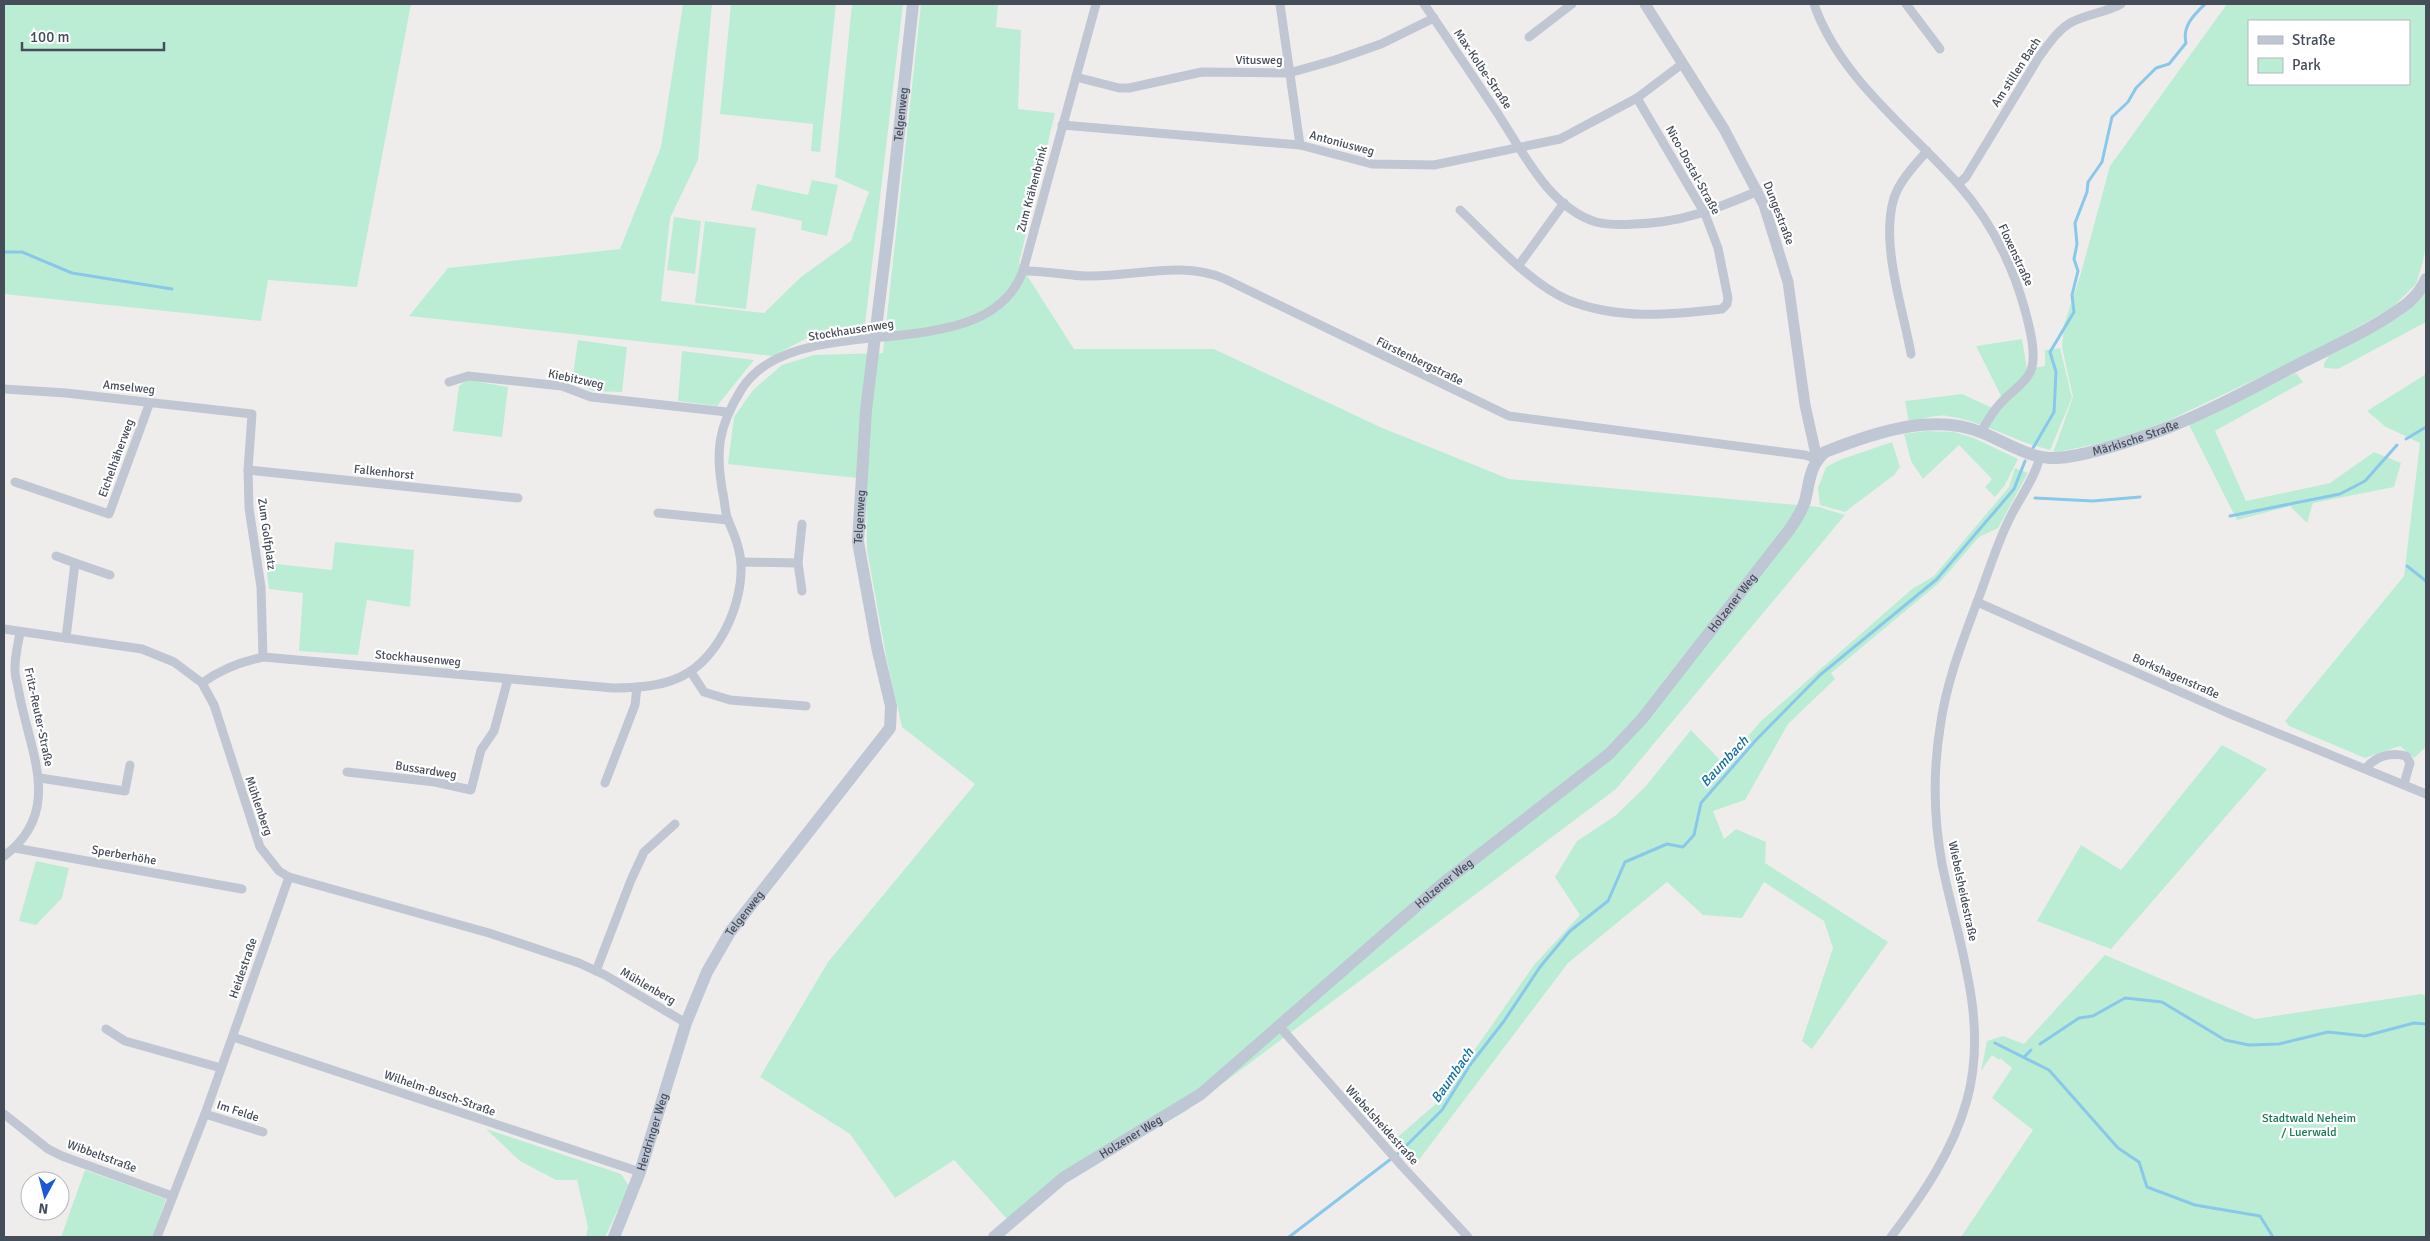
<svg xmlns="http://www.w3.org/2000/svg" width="2430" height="1241" viewBox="0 0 2430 1241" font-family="Signika,sans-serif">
<rect width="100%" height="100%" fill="#efedec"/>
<g fill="#bbedd5" fill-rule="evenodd">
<polygon points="4,4 411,4 357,287 268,280 261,321 4,294"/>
<polygon points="683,4 712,4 698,160 670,218 661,301 764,313 801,277 851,241 869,192 835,177 852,4 903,4 865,324 852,332 809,337 773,356 409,316 448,268 620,249 661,147"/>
<polygon points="731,4 836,4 820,152 811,151 813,124 720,114"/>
<polygon points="921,4 998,4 996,27 1021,30 1018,109 1055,113 1019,263 1074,349 1214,349 1380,427 1509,479 1819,507 1845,515 1616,789 1186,1111 1036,1199 1007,1219 954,1160 895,1198 850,1134 760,1077 828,962 975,784 902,727 887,661 867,550 866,479 728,464 734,417 753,390 782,365 814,355 883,353"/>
<path d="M2227,4h199v240l-3,18 -7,22 -24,24 -83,46 -146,69 -52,18 -58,12 20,-56 -11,-50 2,-22 17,-52 29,-107zM2249,21h160v63h-160z"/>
<polygon points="812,180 838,185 827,236 801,230 802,221 751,210 757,184 808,195"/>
<polygon points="674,217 701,221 695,274 667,270"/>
<polygon points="705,221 756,228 746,309 695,303"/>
<path d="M2426,292v30l-88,47 -14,-1v-5l5,-7c28,-16 80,-38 97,-64z"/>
<path d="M2022,339l5,30 18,-3v-16l15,-2 12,50 -22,52c-35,-8 -67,-29 -103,-34 -11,-2 -26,4 -38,6l-4,-21 57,-7 37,17 6,-7 -29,-58z"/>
<polygon points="578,340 627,347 622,392 593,391 572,381"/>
<polygon points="682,351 754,360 717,406 678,401"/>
<polygon points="2296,373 2303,382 2215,431 2246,501 2330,483 2374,452 2401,463 2394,487 2313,503 2307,523 2290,506 2237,520 2189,425"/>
<polygon points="2426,374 2426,747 2414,758 2400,746 2365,758 2289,726 2285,721 2404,576 2420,443 2386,427 2367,411"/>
<polygon points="467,380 508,387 502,437 453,431 459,386"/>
<polygon points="1926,431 1954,432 1974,438 2018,459 2005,485 1995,497 1985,487 1992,479 1959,445 1923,479 1911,461 1904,434"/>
<polygon points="1892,442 1900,467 1894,475 1845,512 1820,505 1818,488 1826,467 1842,459"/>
<polygon points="2015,468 2028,473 1998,528 1979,537 1940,582 1831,673 1835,679 1788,724 1745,800 1713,811 1724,839 1736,829 1766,842 1765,863 1888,942 1812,1049 1802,1041 1833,948 1824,921 1764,882 1742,918 1703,915 1667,882 1568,963 1415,1165 1393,1141 1438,1102 1534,965 1580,915 1555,877 1577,841 1615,816 1645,787 1691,730 1724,764 1761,721 1912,589 1934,576 2009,487"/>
<polygon points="335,542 414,550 410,607 367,600 358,655 299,651 303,593 269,589 266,563 332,570"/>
<polygon points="2222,745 2267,769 2111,949 2037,921 2081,845 2121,870"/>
<polygon points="36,861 69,868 62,898 36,925 19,921"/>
<polygon points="2105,955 2255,1019 2421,994 2426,996 2426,1237 1961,1237 2033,1130 1992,1098 2012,1068 2000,1058 1999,1060 1992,1055 1981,1071 1987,1041 2003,1036 2024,1044"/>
<polygon points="486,1129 621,1174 629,1186 605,1237 586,1237 588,1227 577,1180 556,1180 520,1161"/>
<polygon points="85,1170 166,1199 153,1237 61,1237"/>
</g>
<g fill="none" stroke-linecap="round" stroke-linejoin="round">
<g stroke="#89c8e9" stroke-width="3">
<polyline points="4,252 22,252 72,273 172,289"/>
<polyline points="2406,439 2426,427"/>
<path d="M2033,448l21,-36 2,-40 -6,-20 24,-40 -2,-17 6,-24 -4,-12 3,-15 -2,-21 12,-31 1,-10 14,-20 10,-45 16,-15 8,-14 20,-20 13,-4 17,-21c-4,-17 8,-28 19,-39"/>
<polyline points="2035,498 2093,501 2140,497"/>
<polyline points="2230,516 2340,494 2365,481 2397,445"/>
<polyline points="2407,566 2426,581"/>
<polyline points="1995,1043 2049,1070 2118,1148 2139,1162 2147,1187 2195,1205 2260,1216 2273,1237"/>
<polyline points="2040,1044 2079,1018 2093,1016 2125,998 2162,1002 2225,1040 2249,1045 2279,1044 2328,1032 2365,1036 2414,1023 2426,1024"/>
<polyline points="2025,1056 2031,1050"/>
<polyline points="1289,1237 1400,1152 1442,1110 1470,1065 1504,1021 1540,967 1570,931 1608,901 1625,862 1667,844 1683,847 1694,835 1701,803 1756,740 1820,675 1937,579 2014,489 2025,461"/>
</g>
<g stroke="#c0c7d2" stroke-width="9">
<polyline points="1280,4 1300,145"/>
<path d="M1424,4c24,35 48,71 72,107 26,39 52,96 100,111 12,3 26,3 38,2 47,-1 82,-15 124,-33"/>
<path d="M1814,4c25,73 94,124 144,180 32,36 54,79 67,126 4,16 11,40 7,57 -3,14 -23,26 -32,37 -8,8 -13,18 -19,28"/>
<polyline points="1906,4 1940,49"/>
<polyline points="1529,37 1572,4"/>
<polyline points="1076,77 1119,88 1129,88 1202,72 1289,73 1335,60 1381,44 1434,18"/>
<polyline points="1062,125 1300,145 1372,164 1434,165 1560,139 1637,98 1682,64"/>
<path d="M1958,184l8,-7 73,-120c9,-12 18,-26 31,-34 16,-9 35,-10 51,-19"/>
<path d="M1460,210c31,29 69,73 108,90 49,20 102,15 154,9l5,-5 1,-6 -10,-50 -13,-34 -68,-116"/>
<polyline points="1519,265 1564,203"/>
<path d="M1023,271c22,-1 44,5 65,5 45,1 95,-16 137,3l284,137 296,39 12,4"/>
<path d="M1911,354c-8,-46 -31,-110 -17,-156 6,-18 21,-33 33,-47"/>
<polyline points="449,382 468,376 562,386 591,397 727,412"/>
<polyline points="4,389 66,393 252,414 248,470 249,508 261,587 263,657"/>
<polyline points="248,470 518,498"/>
<polyline points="15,482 109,514 150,402"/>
<polyline points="658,513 728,520"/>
<polyline points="56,556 75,563 66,638"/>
<polyline points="741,562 798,563"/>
<polyline points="75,563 110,575"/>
<polyline points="802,591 798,563 802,524"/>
<polyline points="1977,602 2228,713 2426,794"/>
<polyline points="4,629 142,649 174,662 202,683 214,705 260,847 279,871 289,877 489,933 579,963 605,975 686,1023"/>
<polyline points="691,672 704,692 730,700 806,706"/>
<path d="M202,683c19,-14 38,-21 61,-26l350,31c20,0 42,-1 60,-8 43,-15 70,-73 68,-116 -1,-16 -7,-30 -13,-44 -3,-7 -3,-17 -5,-26 -8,-42 -5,-67 18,-104 54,-87 244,-16 282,-119l73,-267"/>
<path d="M2366,768c10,-12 25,-16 40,-12l4,7 -6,21"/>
<polyline points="347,772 435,782 471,790 481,750 494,731 508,679"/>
<polyline points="40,778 125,791 130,765"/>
<polyline points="605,783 635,705 637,687"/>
<polyline points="15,848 242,889"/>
<path d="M4,856c60,-44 26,-104 15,-163 -1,-8 -5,-18 -4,-26 0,-11 3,-23 5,-34"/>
<polyline points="596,971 631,880 644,852 675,824"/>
<polyline points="1280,1027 1402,1166 1468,1237"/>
<polyline points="106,1029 125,1041 221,1068"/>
<polyline points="233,1037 640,1172"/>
<polyline points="4,1114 48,1149 62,1156 172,1196"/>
<polyline points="205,1114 263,1132"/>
<polyline points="157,1237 205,1114 289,877"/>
<path d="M1891,1237c31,-41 62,-86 76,-137 22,-80 -9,-158 -25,-236 -8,-44 -9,-92 -2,-136 6,-46 23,-88 39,-131 9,-24 17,-50 28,-73 10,-23 27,-43 33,-67"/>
</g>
<polyline stroke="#c0c7d2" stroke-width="11" points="1645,4 1724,129 1764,205 1788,282 1805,405 1817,459"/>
<g stroke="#bfc7d5" stroke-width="12">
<path id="s1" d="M614,1237l26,-65 46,-149 21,-51 23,-40 160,-204 1,-22 -14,-59 -19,-105 8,-132 23,-187 24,-219"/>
<path id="s2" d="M994,1237l69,-59 138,-84 241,-210 167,-130 33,-35 148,-190c6,-9 12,-18 15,-28 5,-20 4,-35 20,-49 48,-19 108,-40 158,-19 24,10 47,26 74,25 32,-2 80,-19 110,-30 46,-18 91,-43 136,-66 35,-18 74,-35 105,-59 8,-7 14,-14 18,-24"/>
</g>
</g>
<g text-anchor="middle" stroke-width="4.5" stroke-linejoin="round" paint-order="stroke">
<g font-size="12" fill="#454d59" stroke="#fff">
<text x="1259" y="64">Vitusweg</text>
<text transform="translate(1483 69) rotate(56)" y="4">Max-Kolbe-Straße</text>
<text transform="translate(2016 72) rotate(-57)" y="4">Am stillen Bach</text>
<text dy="4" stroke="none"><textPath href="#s1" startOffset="1206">Telgenweg</textPath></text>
<text transform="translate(1342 143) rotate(15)" y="4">Antoniusweg</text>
<text transform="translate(1693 170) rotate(61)" y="4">Nico-Dostal-Straße</text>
<text transform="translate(1032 189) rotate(-75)" y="4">Zum Krähenbrink</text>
<text transform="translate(1779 213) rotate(69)" y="4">Dungestraße</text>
<text transform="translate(2016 255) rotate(65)" y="4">Floxenstraße</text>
<text transform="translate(851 330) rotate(-9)" y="4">Stockhausenweg</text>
<text transform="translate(1420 361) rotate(26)" y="4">Fürstenbergstraße</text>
<text transform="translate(576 379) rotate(12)" y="4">Kiebitzweg</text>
<text transform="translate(129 387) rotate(6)" y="4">Amselweg</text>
<text dy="4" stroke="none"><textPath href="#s2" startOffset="1482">Märkische Straße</textPath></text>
<text transform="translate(116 458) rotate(-70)" y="4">Eichelhäherweg</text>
<text transform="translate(384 472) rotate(6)" y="4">Falkenhorst</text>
<text dy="4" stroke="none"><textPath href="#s1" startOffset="801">Telgenweg</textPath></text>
<text transform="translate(267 534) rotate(82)" y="4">Zum Golfplatz</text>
<text dy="4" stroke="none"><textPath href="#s2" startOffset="979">Holzener Weg</textPath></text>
<text transform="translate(418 658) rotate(5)" y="4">Stockhausenweg</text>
<text transform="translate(2176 676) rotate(24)" y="4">Borkshagenstraße</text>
<text transform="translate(39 717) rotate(78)" y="4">Fritz-Reuter-Straße</text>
<text transform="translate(426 770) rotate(9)" y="4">Bussardweg</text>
<text transform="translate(259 806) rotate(71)" y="4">Mühlenberg</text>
<text transform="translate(124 855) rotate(10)" y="4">Sperberhöhe</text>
<text dy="4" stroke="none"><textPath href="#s2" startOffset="574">Holzener Weg</textPath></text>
<text transform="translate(1963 891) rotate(78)" y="4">Wiebelsheidestraße</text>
<text dy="4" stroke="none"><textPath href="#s1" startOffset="351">Telgenweg</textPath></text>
<text transform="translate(243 968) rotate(-71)" y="4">Heidestraße</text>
<text transform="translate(648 986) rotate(30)" y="4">Mühlenberg</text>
<text transform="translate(440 1093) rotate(19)" y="4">Wilhelm-Busch-Straße</text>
<text transform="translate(238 1111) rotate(18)" y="4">Im Felde</text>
<text transform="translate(1382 1125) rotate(48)" y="4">Wiebelsheidestraße</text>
<text dy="4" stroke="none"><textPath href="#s1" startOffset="112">Herdringer Weg</textPath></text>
<text dy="4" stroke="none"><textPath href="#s2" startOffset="170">Holzener Weg</textPath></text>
<text transform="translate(102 1156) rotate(20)" y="4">Wibbeltstraße</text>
</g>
<g font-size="12" fill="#197855" stroke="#fff">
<text x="2309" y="1122">Stadtwald Neheim<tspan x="2309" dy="14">/ Luerwald</tspan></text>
</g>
<g font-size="14" font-style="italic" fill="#1070a2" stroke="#fff">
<text transform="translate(1724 761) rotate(-47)" y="5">Baumbach</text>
<text transform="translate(1452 1075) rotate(-55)" y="5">Baumbach</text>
</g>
</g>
<rect width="2430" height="1241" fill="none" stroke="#454d59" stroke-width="10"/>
<rect x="2248" y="20" width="162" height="65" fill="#ffffff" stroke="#b5b8bd"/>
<rect x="2258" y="36" width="25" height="8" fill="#bfc7d5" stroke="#b5b8bd"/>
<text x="2292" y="45" font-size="15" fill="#454d59">Straße</text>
<rect x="2258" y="58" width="25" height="15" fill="#bbedd5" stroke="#b5b8bd"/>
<text x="2292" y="70" font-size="15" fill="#454d59">Park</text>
<g transform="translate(45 1196) rotate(187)"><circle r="24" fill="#ffffff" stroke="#b5b8bd"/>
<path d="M0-4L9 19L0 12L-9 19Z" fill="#1e56d8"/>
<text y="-8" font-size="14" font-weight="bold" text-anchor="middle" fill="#454d59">N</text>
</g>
<path d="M22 42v8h142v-8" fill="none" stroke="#454d59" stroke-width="2.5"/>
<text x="30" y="42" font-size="15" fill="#454d59" stroke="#ffffff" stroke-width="4" paint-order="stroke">100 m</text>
</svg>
